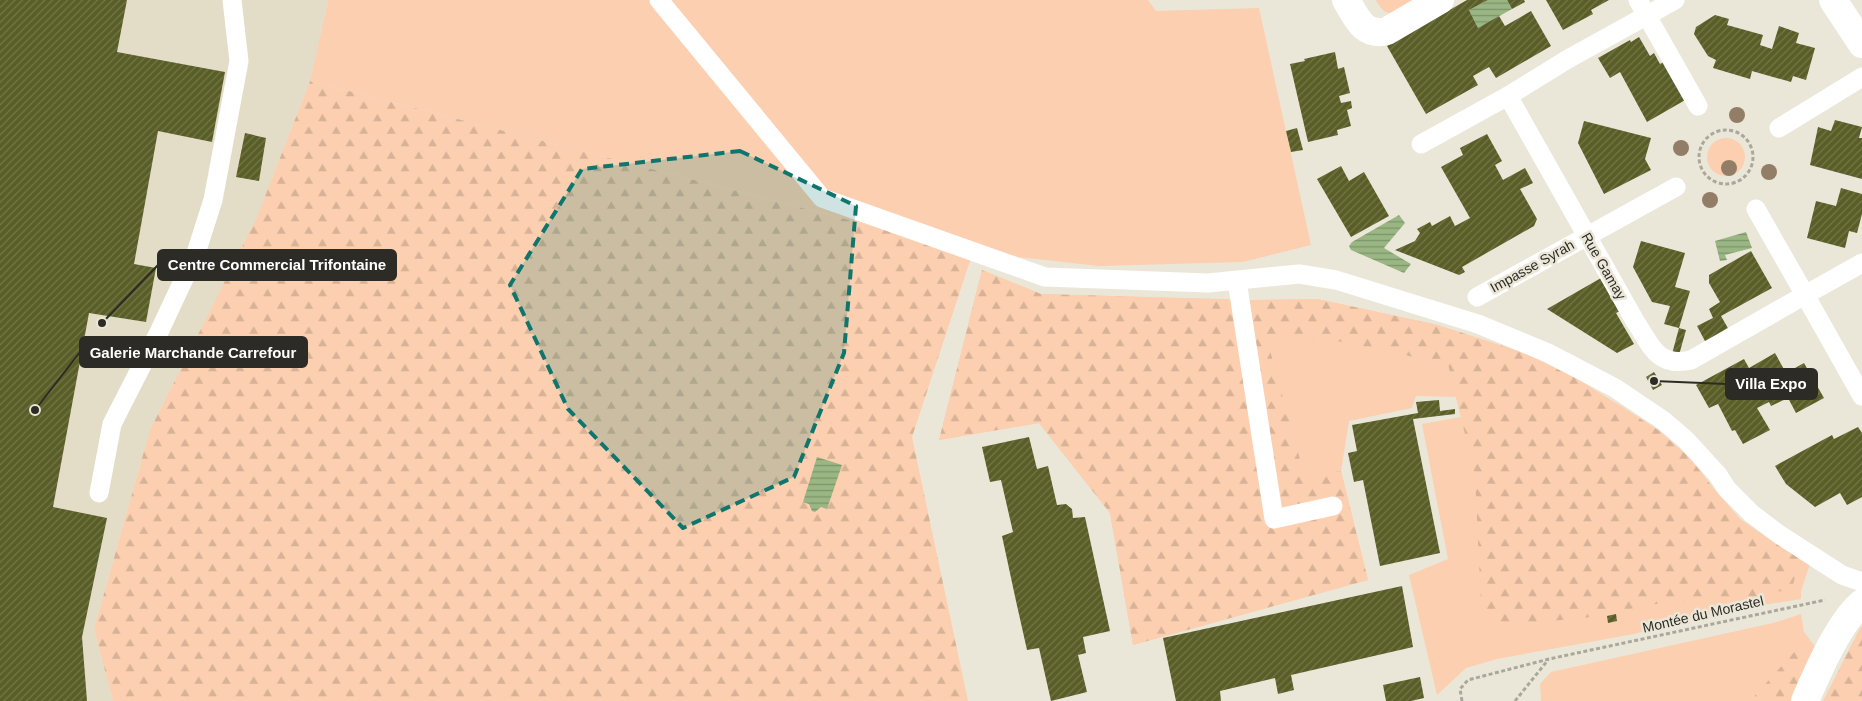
<svg xmlns="http://www.w3.org/2000/svg" width="1862" height="701" viewBox="0 0 1862 701" font-family="Helvetica,sans-serif">
<defs>
<pattern id="forest-firs" width="22" height="20" patternUnits="userSpaceOnUse" patternTransform="scale(1.25)"><rect width="22" height="20" fill="#fbcfaf"/><path d="M5 1l3.5 6h-7zM16 11l3.5 6h-7z" fill="#d7b296"/></pattern>
<pattern id="water-rules" width="6" height="5" patternUnits="userSpaceOnUse" patternTransform="scale(1.25)"><rect width="6" height="5" fill="#99b683"/><path d="M0 2.5h6" fill="none" stroke="#7d946b"/></pattern>
<pattern id="building-hatch" width="6" height="6" patternUnits="userSpaceOnUse" patternTransform="scale(1.25)"><rect width="6" height="6" fill="#595e26"/><path d="M-1 1l2-2M0 6l6-6M5 7l2-2" fill="none" stroke="#73764c"/></pattern>
</defs>
<rect width="100%" height="100%" fill="#ebe7d8"/>
<polygon fill="#e3ddc7" points="0,0 327,0 328,2 310,81 257,217 150,430 94,629 113,701 0,701"/>
<g fill="#fbcfaf">
<polygon points="327,0 1148,0 1156,11 1259,8 1311,245 1243,262 1099,266 973,252 310,81 328,2"/>
<path d="M1376,0h42c-18,9 -30,24 -42,0z"/>
<circle cx="1726" cy="157" r="19"/>
<polygon points="982,270 1041,294 1252,300 1317,299 1438,325 1618,404 1658,430 1690,458 1714,489 1740,519 1773,542 1800,556 1809,565 1810,564 1801,591 1801,599 1720,612 1634,634 1497,659 1466,668 1437,695 1409,575 1448,559 1422,424 1461,417 1456,397 1416,396 1412,408 1349,421 1341,471 1368,580 1133,645 1110,513 1039,423 939,440"/>
<polygon points="1801,614 1804,632 1823,657 1798,701 1541,701 1540,684 1551,672 1773,623"/>
</g>
<g fill="url(#forest-firs)">
<polygon points="310,81 973,252 912,437 968,701 113,701 94,629 150,430 257,217"/>
<polygon points="982,270 1041,294 1252,300 1317,299 1438,325 1522,352 1578,379 1658,430 1690,458 1714,489 1740,519 1773,542 1800,556 1792,589 1751,597 1656,604 1584,618 1482,627 1475,475 1448,364 1337,341 1266,336 1304,474 1341,471 1368,580 1133,645 1110,513 1039,423 939,440"/>
<polygon points="1862,627 1862,701 1823,701 1860,628"/>
<polygon points="1796,650 1813,660 1791,701 1750,701"/>
</g>
<g fill="url(#water-rules)">
<polygon points="1488,0 1507,0 1512,9 1478,28 1469,10"/>
<polygon points="1399,215 1405,223 1384,248 1411,264 1404,273 1351,250 1349,246 1352,242"/>
<polygon points="1746,232 1752,248 1725,255 1727,260 1720,261 1715,241"/>
<polygon points="817,457 842,465 827,509 821,507 815,512 812,511 809,504 803,502"/>
</g>
<g fill="url(#building-hatch)">
<polygon points="0,0 127,0 117,52 225,72 212,142 158,131 134,264 156,268 146,322 89,313 53,507 107,518 82,637 87,701 0,701"/>
<polygon points="1467,0 1488,0 1469,10 1478,28 1499,16 1505,26 1531,11 1551,46 1496,78 1489,67 1473,76 1478,85 1426,114 1387,46"/>
<polygon points="1507,0 1524,0 1525,2 1512,9"/>
<polygon points="1546,0 1609,0 1591,10 1593,14 1563,30"/>
<polygon points="1715,15 1729,19 1727,25 1763,35 1760,45 1772,49 1779,26 1799,33 1796,43 1815,48 1806,80 1793,76 1791,82 1752,71 1750,79 1713,68 1716,60 1708,56 1694,34 1696,27"/>
<polygon points="1639,37 1650,56 1654,53 1660,64 1665,61 1687,99 1647,122 1620,72 1610,78 1598,58 1630,40 1631,42"/>
<polygon points="1335,52 1338,69 1344,67 1350,93 1339,96 1341,103 1351,101 1352,108 1347,110 1351,126 1337,130 1338,135 1308,142 1290,64 1305,61 1304,59"/>
<polygon points="1835,120 1862,127 1859,138 1862,138 1862,179 1810,165 1818,127 1831,131"/>
<polygon points="1584,121 1651,138 1645,159 1651,170 1604,194 1578,143"/>
<polygon points="1297,128 1303,150 1291,152 1286,131"/>
<polygon points="245,133 266,138 259,181 236,177"/>
<polygon points="1487,134 1502,161 1495,165 1503,180 1525,168 1533,183 1520,189 1537,219 1534,226 1462,267 1465,272 1459,275 1395,250 1415,241 1420,233 1417,229 1430,222 1432,226 1450,216 1455,226 1470,218 1441,167 1463,155 1460,148"/>
<polygon points="1341,166 1349,181 1364,172 1389,216 1351,237 1317,179"/>
<polygon points="1841,188 1862,194 1862,214 1857,233 1849,231 1845,248 1807,238 1816,201 1836,206"/>
<polygon points="1641,241 1685,253 1675,287 1690,291 1679,328 1664,324 1670,306 1652,302 1633,267"/>
<polygon points="1751,251 1772,288 1721,316 1729,330 1706,343 1697,326 1713,318 1709,309 1720,302 1709,283 1709,275"/>
<polygon points="1601,278 1620,311 1616,313 1634,344 1617,353 1547,309"/>
<polygon points="1679,328 1686,330 1679,355 1672,354"/>
<polygon points="1775,353 1786,373 1804,363 1824,398 1796,413 1788,398 1771,406 1769,402 1757,408 1770,430 1743,444 1735,430 1732,431 1718,404 1709,408 1696,385 1744,359 1749,368"/>
<polygon points="1654,372 1662,385 1653,390 1646,377"/>
<polygon points="1439,400 1440,411 1455,409 1455,414 1413,419 1440,553 1380,566 1363,480 1354,482 1348,453 1357,451 1352,425 1418,413 1416,402"/>
<polygon points="1858,427 1862,433 1862,497 1847,505 1840,493 1815,507 1786,484 1775,466 1832,435 1834,439"/>
<polygon points="1029,437 1037,469 1048,466 1057,505 1066,504 1072,509 1073,518 1085,517 1110,631 1083,637 1086,653 1078,655 1087,692 1051,701 1039,648 1027,650 1016,601 1002,536 1013,532 1001,480 990,482 982,447"/>
<polygon points="1402,586 1413,647 1291,675 1294,690 1278,694 1275,678 1220,691 1221,701 1176,701 1163,638"/>
<polygon points="1616,614 1617,621 1608,623 1607,616"/>
<polygon points="1420,677 1424,698 1411,701 1386,701 1383,685"/>
</g>
<g fill="none" stroke-linecap="round" stroke-linejoin="round">
<g stroke="#aaa79b" stroke-width="3" stroke-dasharray="4 2.5" stroke-linecap="butt">
<circle cx="1726" cy="157" r="27"/>
<polyline points="1462,701 1460,689 1468,680 1549,659 1825,600"/>
<polyline points="1515,701 1548,660"/>
</g>
<g stroke="#fff" stroke-width="19">
<polyline points="659,0 822,198 1045,277 1208,283 1299,274 1336,280 1478,324 1548,353 1615,388 1664,421 1686,440 1718,475 1727,489 1752,514 1780,535 1842,575 1862,582"/>
<polyline points="1638,0 1698,106"/>
<path d="M1675,0l-107,59 -60,37 127,225c16,24 22,47 56,39l114,-65 57,101"/>
<polyline points="1779,128 1862,77"/>
<polyline points="1421,144 1508,96"/>
<polyline points="1756,209 1805,295 1862,263"/>
<polyline points="1237,281 1274,519 1333,506"/>
<polyline points="1477,297 1676,187"/>
<polyline points="99,493 112,424 160,330 196,253 213,200 239,61 232,0"/>
</g>
<g stroke="#fff" stroke-width="28">
<path d="M1346,0c11,18 17,37 41,31l53,-31"/>
<polyline points="1833,0 1862,44"/>
<path d="M1805,701c12,-28 34,-79 57,-98"/>
</g>
</g>
<g fill="#927e67">
<circle cx="1737" cy="115" r="8"/>
<circle cx="1681" cy="148" r="8"/>
<circle cx="1729" cy="168" r="8"/>
<circle cx="1769" cy="172" r="8"/>
<circle cx="1710" cy="200" r="8"/>
</g>
<path fill="#0f766e" fill-opacity="0.2" stroke="#0f766e" stroke-width="4" stroke-dasharray="10 6" stroke-linejoin="round" d="M740,151l116,55 -12,147 -50,124 -111,51 -115,-119 -58,-124 72,-116z"/>
<g text-anchor="middle" stroke-width="5" stroke-linejoin="round" paint-order="stroke">
<g font-size="14" fill="#2c2b25" stroke="#ebe7d8">
<text transform="translate(1532 266) rotate(-29)" y="5">Impasse Syrah</text>
<text transform="translate(1604 266) rotate(60)" y="5">Rue Gamay</text>
<text transform="translate(1703 614) rotate(-13)" y="5">Montée du Morastel</text>
</g>
</g>
<path fill="none" stroke="#2c2b25" stroke-width="2" d="M102 323L158 265M35 410L80 352M1654 381L1726 384"/>
<g fill="#2c2b25" stroke="#ebe7d8" stroke-width="2">
<circle cx="102" cy="323" r="5"/>
<circle cx="35" cy="410" r="5"/>
<circle cx="1654" cy="381" r="5"/>
</g>
<g fill="#2c2b25" stroke="#2c2b25" stroke-width="2">
<rect x="158" y="250" width="238" height="30" rx="5"/>
<rect x="80" y="337" width="227" height="30" rx="5"/>
<rect x="1726" y="369" width="91" height="30" rx="5"/>
</g>
<g font-size="15" text-anchor="middle" font-weight="bold" fill="#fff">
<text x="277" y="270">Centre Commercial Trifontaine</text>
<text x="193" y="358">Galerie Marchande Carrefour</text>
<text x="1771" y="389">Villa Expo</text>
</g>
</svg>
